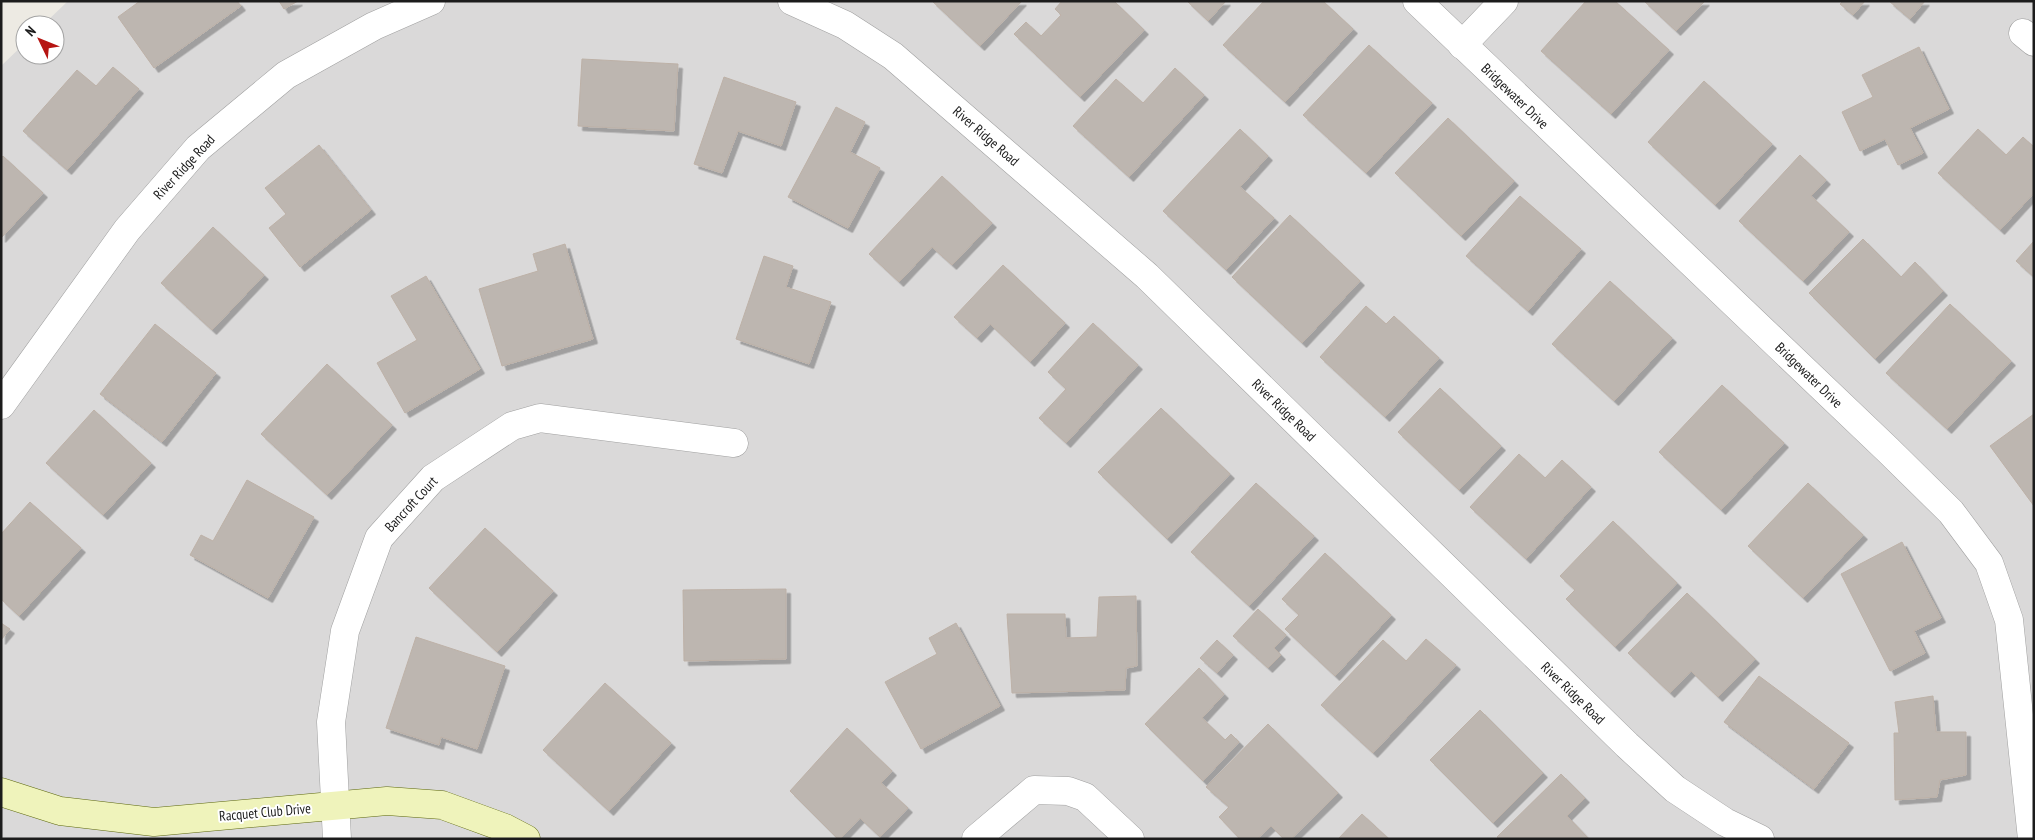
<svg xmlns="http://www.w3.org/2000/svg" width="2035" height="840" viewBox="0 0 2035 840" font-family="'PT Sans Narrow',sans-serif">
<defs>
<filter id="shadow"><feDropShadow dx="4.5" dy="4.5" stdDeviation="0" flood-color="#0004"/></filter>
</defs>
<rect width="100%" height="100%" fill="#edeae3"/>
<polygon fill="#dad9d9" points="68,1 2034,1 2034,839 1,839 1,66 25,43 25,55 55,55 55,25 43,25"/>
<g fill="#bdb6b0" stroke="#bdb1a7" filter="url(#shadow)">
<polygon points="140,1 237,1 241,6 154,68 118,17"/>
<polygon points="279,1 298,1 284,9"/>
<polygon points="932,1 1022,1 980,46"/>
<polygon points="1062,1 1114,1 1144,30 1080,97 1014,34 1026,22 1041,36 1061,15 1055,9"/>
<polygon points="1187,1 1226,1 1208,21"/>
<polygon points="1264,1 1323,1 1353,29 1285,102 1223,45"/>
<polygon points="1586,1 1615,1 1669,50 1611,114 1541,51"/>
<polygon points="1644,1 1705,1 1676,31"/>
<polygon points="1843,1 1865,1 1853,15 1840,4"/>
<polygon points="1889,1 1925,1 1910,19"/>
<polygon points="1369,45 1432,103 1366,173 1303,115"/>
<polygon points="1919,47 1949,109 1910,128 1923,153 1898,165 1885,139 1860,151 1842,112 1873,97 1862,75"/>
<polygon points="582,59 678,64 674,131 578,126"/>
<polygon points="113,67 139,89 67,170 23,131 77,70 96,86"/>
<polygon points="1175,68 1204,95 1129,177 1073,126 1116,79 1143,103"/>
<polygon points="724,77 796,102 781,146 738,131 722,173 694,164"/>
<polygon points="1704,81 1772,144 1715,205 1648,142"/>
<polygon points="836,107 865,122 850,152 880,168 848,228 788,197"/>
<polygon points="1448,118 1514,181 1461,236 1395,173"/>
<polygon points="1240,129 1268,156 1240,187 1274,218 1226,270 1163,211"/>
<polygon points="1978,129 2006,155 2023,137 2034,147 2034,193 2000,230 1938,173"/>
<polygon points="319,145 371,210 300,267 269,228 286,214 265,188"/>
<polygon points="1800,155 1826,180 1811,196 1849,232 1803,281 1739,221"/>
<polygon points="3,156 43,193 1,238 1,158"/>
<polygon points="942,176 992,223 952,265 932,247 899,282 869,254"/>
<polygon points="1520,196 1581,249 1528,311 1466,256"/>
<polygon points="1290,215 1360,281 1302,343 1232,277"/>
<polygon points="213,227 264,275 212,330 161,283"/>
<polygon points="1863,239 1901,277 1915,262 1943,291 1875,359 1809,293"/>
<polygon points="2034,241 2034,277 2016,261"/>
<polygon points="565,244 593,339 502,366 479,289 538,271 533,254"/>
<polygon points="764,256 793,266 786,287 831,302 809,364 736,339"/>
<polygon points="1003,265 1065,323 1030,362 990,324 977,338 954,317"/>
<polygon points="426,276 480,369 405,413 377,363 417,340 391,296"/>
<polygon points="1610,281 1672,338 1614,401 1552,344"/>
<polygon points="1950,304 2011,361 1947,429 1886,373"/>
<polygon points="1366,306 1386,324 1394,316 1439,358 1385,417 1320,357"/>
<polygon points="1093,323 1138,365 1066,443 1039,418 1066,389 1048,372"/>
<polygon points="155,324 216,373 162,442 100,394"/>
<polygon points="327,364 392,425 327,495 261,434"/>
<polygon points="1722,385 1784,443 1721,510 1659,452"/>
<polygon points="1440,388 1501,446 1459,490 1398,432"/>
<polygon points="1161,408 1230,474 1167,539 1098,472"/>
<polygon points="94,410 151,463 103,515 46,463"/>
<polygon points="2034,414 2034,506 1990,446"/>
<polygon points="1519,454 1545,478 1562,460 1591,487 1526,559 1470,507"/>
<polygon points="247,480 314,517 268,598 190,555 201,535 213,541"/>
<polygon points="1256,483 1314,536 1249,606 1191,552"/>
<polygon points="1808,483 1863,535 1803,598 1748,546"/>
<polygon points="30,502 81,548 19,616 1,599 1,534"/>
<polygon points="1613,521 1677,583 1615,647 1566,599 1575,590 1560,576"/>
<polygon points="485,528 553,591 497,652 429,588"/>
<polygon points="1902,542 1941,618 1914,631 1925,653 1890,671 1841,574"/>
<polygon points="1325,553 1391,615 1335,676 1285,629 1299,615 1282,599"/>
<polygon points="786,589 786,659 684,661 683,590"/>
<polygon points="1687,593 1755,659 1718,697 1691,671 1670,693 1628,653"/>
<polygon points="1136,596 1137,666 1126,668 1125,690 1012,693 1007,614 1065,614 1066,638 1097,637 1099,597"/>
<polygon points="1258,609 1286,635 1274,648 1281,655 1268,668 1233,636"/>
<polygon points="1,623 10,629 1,640"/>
<polygon points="956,623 1000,706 921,749 885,682 937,654 929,638"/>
<polygon points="416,637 505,666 477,749 441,737 439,745 386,728"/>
<polygon points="1426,639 1456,665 1373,753 1321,705 1383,640 1406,661"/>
<polygon points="1217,640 1233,655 1217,673 1200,658"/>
<polygon points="1199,668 1224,694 1202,718 1225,740 1231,734 1239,742 1203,781 1145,724"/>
<polygon points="1759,676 1849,743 1814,789 1724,722"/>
<polygon points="605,683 671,743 609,811 543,750"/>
<polygon points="1933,696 1936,732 1966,732 1966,775 1940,780 1937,797 1895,800 1894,733 1899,733 1895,702"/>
<polygon points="1480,710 1543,773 1493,823 1430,760"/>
<polygon points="1268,724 1338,793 1291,839 1284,839 1271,826 1257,839 1240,839 1219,817 1229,807 1206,787"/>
<polygon points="847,728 892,771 881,783 908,808 880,837 860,818 840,839 838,839 790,791"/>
<polygon points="1561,774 1585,798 1567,816 1589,839 1499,839 1497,837"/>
<polygon points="1362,814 1389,839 1338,839"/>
</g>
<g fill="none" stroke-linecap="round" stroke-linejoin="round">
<g stroke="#a0a0a0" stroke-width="29">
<g id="street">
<polyline points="792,1 845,25 893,56 1147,276 1627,745 1675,789 1725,822 1760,839"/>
<polyline points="1417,1 1888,450 1951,512 1989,563 2009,620 2032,839"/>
<polyline points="2023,33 2034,42"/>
<polyline points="1462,45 1504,1"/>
<polyline points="1,405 127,230 198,148 286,75 374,26 431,1"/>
<polyline points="337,839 331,722 345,631 379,538 433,478 512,426 540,418 734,443"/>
<polyline points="976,839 1034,790 1068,791 1085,797 1130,839"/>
</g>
</g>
<g stroke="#5d680f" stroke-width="29">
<polyline id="secondary" points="1,792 60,811 154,822 387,801 442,805 505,828 526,839"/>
</g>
<use href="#street" stroke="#fff" stroke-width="28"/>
<use href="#secondary" stroke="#eff3bb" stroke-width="28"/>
</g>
<g text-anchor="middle" stroke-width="4" stroke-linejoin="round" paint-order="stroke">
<g font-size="14" fill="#1c1c1c" stroke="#fff">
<text transform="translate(1515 96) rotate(44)" y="5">Bridgewater Drive</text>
<text transform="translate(986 136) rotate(41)" y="5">River Ridge Road</text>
<text transform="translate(184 167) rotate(-47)" y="5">River Ridge Road</text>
<text transform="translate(1809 375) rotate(44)" y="5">Bridgewater Drive</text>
<text transform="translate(1284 410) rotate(44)" y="5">River Ridge Road</text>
<text transform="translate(411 504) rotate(-47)" y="5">Bancroft Court</text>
<text transform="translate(1573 693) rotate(44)" y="5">River Ridge Road</text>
<text transform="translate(265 812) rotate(-5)" y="5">Racquet Club Drive</text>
</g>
</g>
<rect width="2035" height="840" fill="none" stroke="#1c1c1c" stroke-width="5"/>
<g transform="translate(40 40) rotate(313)"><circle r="24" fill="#ffffff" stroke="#a4a4a4"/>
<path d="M0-4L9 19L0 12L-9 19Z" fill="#b61512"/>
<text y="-8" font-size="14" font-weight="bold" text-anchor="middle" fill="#1c1c1c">N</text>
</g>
</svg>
